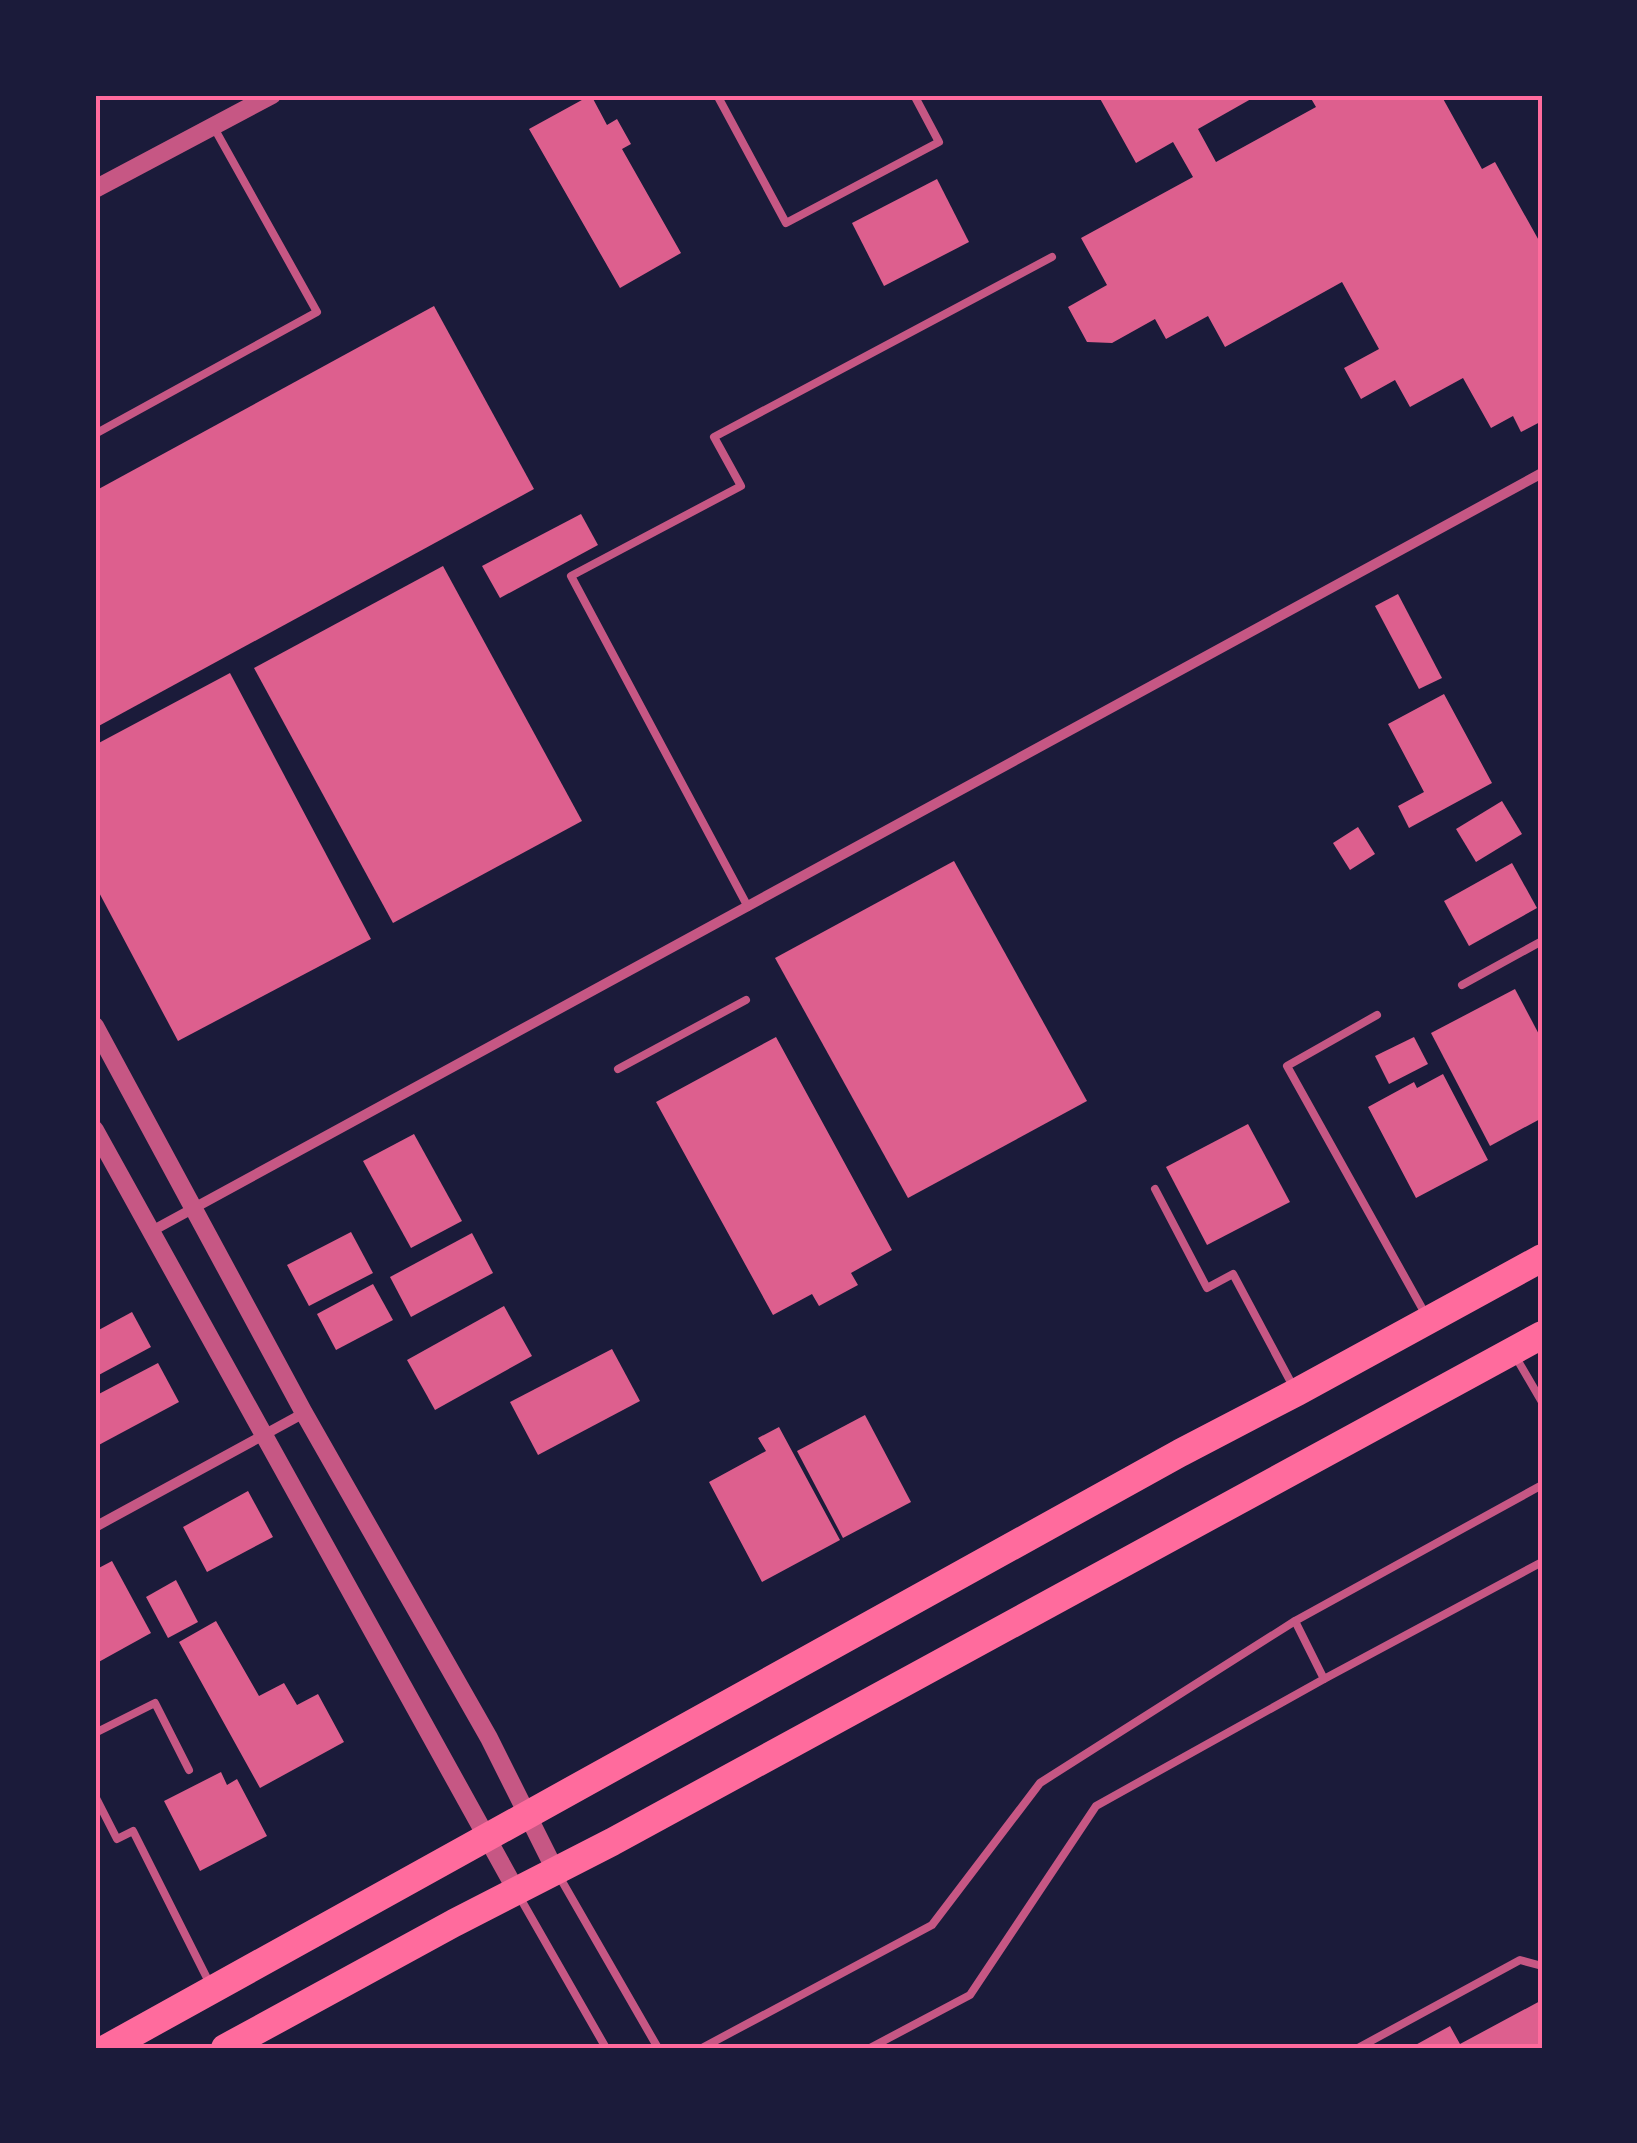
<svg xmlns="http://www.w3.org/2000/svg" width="1637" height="2143" viewBox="0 0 1637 2143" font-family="Signika,sans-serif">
<rect width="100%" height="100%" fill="#1b1b3a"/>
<g fill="#dd5f8e">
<polygon points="591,95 607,125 617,119 631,144 622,149 681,253 620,288 529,129"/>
<polygon points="1098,95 1258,95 1198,129 1216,162 1316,107 1309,95 1441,95 1482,169 1495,162 1542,246 1542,272 1539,274 1542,278 1542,421 1521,432 1513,416 1491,428 1463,378 1410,407 1395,380 1361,399 1344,368 1379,349 1342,282 1225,347 1208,316 1166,339 1155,319 1112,343 1087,342 1068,307 1107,285 1081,238 1193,177 1173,142 1136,163"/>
<polygon points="937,179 969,242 884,286 852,223"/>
<polygon points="434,306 534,489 95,728 95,491"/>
<polygon points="581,514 598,545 500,598 482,566"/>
<polygon points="443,566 582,821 393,923 254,668"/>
<polygon points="1398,594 1442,678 1419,689 1375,606"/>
<polygon points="230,673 371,939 178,1041 95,885 95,745"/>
<polygon points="1444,694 1492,783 1409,828 1398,806 1424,792 1388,724"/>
<polygon points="1502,801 1522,834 1476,862 1456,829"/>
<polygon points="1358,827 1375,854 1350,870 1333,843"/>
<polygon points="954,861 1087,1101 908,1198 775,958"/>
<polygon points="1512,863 1537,908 1469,946 1444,901"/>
<polygon points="1515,989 1542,1040 1542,1118 1490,1146 1431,1033"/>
<polygon points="776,1037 892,1250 851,1273 858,1285 819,1306 812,1294 773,1315 656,1102"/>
<polygon points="1414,1037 1428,1064 1389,1084 1375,1056"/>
<polygon points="1443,1074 1488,1160 1416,1198 1368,1107 1414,1082 1417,1088"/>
<polygon points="1248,1124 1290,1202 1207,1245 1166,1167"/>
<polygon points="414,1134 462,1221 411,1248 363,1161"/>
<polygon points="351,1232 373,1273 309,1306 287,1265"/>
<polygon points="472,1233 493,1273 411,1317 390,1277"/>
<polygon points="373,1284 393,1320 336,1350 317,1314"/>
<polygon points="504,1306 532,1356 435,1410 407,1360"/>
<polygon points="132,1312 151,1347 95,1377 95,1332"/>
<polygon points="612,1349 640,1401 538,1455 510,1402"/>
<polygon points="158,1363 179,1402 95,1447 95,1396"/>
<polygon points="865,1415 911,1502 843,1538 797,1451"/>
<polygon points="779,1427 840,1540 762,1582 709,1482 766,1451 758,1438"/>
<polygon points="248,1491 273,1537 207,1572 183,1527"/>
<polygon points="112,1561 151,1633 95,1664 95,1570"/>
<polygon points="176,1580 198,1622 168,1638 146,1597"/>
<polygon points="216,1621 259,1696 284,1683 297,1705 318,1694 344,1742 260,1788 179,1642"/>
<polygon points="221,1772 227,1785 237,1779 267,1836 200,1871 164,1801"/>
<polygon points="1542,2000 1542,2048 1410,2048 1450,2026 1460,2044"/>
</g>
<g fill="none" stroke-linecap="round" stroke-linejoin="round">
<g stroke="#c65784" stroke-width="8">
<polyline points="717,95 786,223 939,142 914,95"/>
<polyline points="95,434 317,312 213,126"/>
<polyline points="748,907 571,576 741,486 714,437 1052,257"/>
<polyline points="1462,985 1542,941"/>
<polyline points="1377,1015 1287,1066 1427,1317"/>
<polyline points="618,1069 746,1000"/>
<polyline points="1155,1189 1207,1288 1233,1274 1294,1388"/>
<polyline points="1514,1354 1542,1402"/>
<polyline points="1295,1621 1324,1679 1542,1562"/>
<polyline points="95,1733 155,1703 189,1770"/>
<polyline points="95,1796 117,1839 133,1831 211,1986"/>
<polyline points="559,1876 658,2048"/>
<polyline points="519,1896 606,2048"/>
<polyline points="702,2048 932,1925 1040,1783 1295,1621 1542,1485"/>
<polyline points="870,2048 970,1995 1096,1806 1324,1679"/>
<polyline points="1358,2048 1520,1960 1542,1966"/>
</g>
<g stroke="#c65784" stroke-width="10">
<polyline points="150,1232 1542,473"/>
<polyline points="95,1527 304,1413"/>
</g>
<g stroke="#c65784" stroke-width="18">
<polyline points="95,189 272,95"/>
<polyline points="95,1026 304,1413 489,1738 556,1872"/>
<polyline points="95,1130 517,1892"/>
</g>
<g stroke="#ff6b9d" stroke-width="28">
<polyline points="107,2048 1180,1453 1297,1392 1542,1258"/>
<polyline points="225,2048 454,1923 612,1842 1542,1335"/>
</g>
</g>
<rect width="1637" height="2143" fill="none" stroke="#1b1b3a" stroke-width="195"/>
<rect x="98" y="98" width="1442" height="1948" fill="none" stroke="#ff6b9d" stroke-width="4"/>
</svg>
